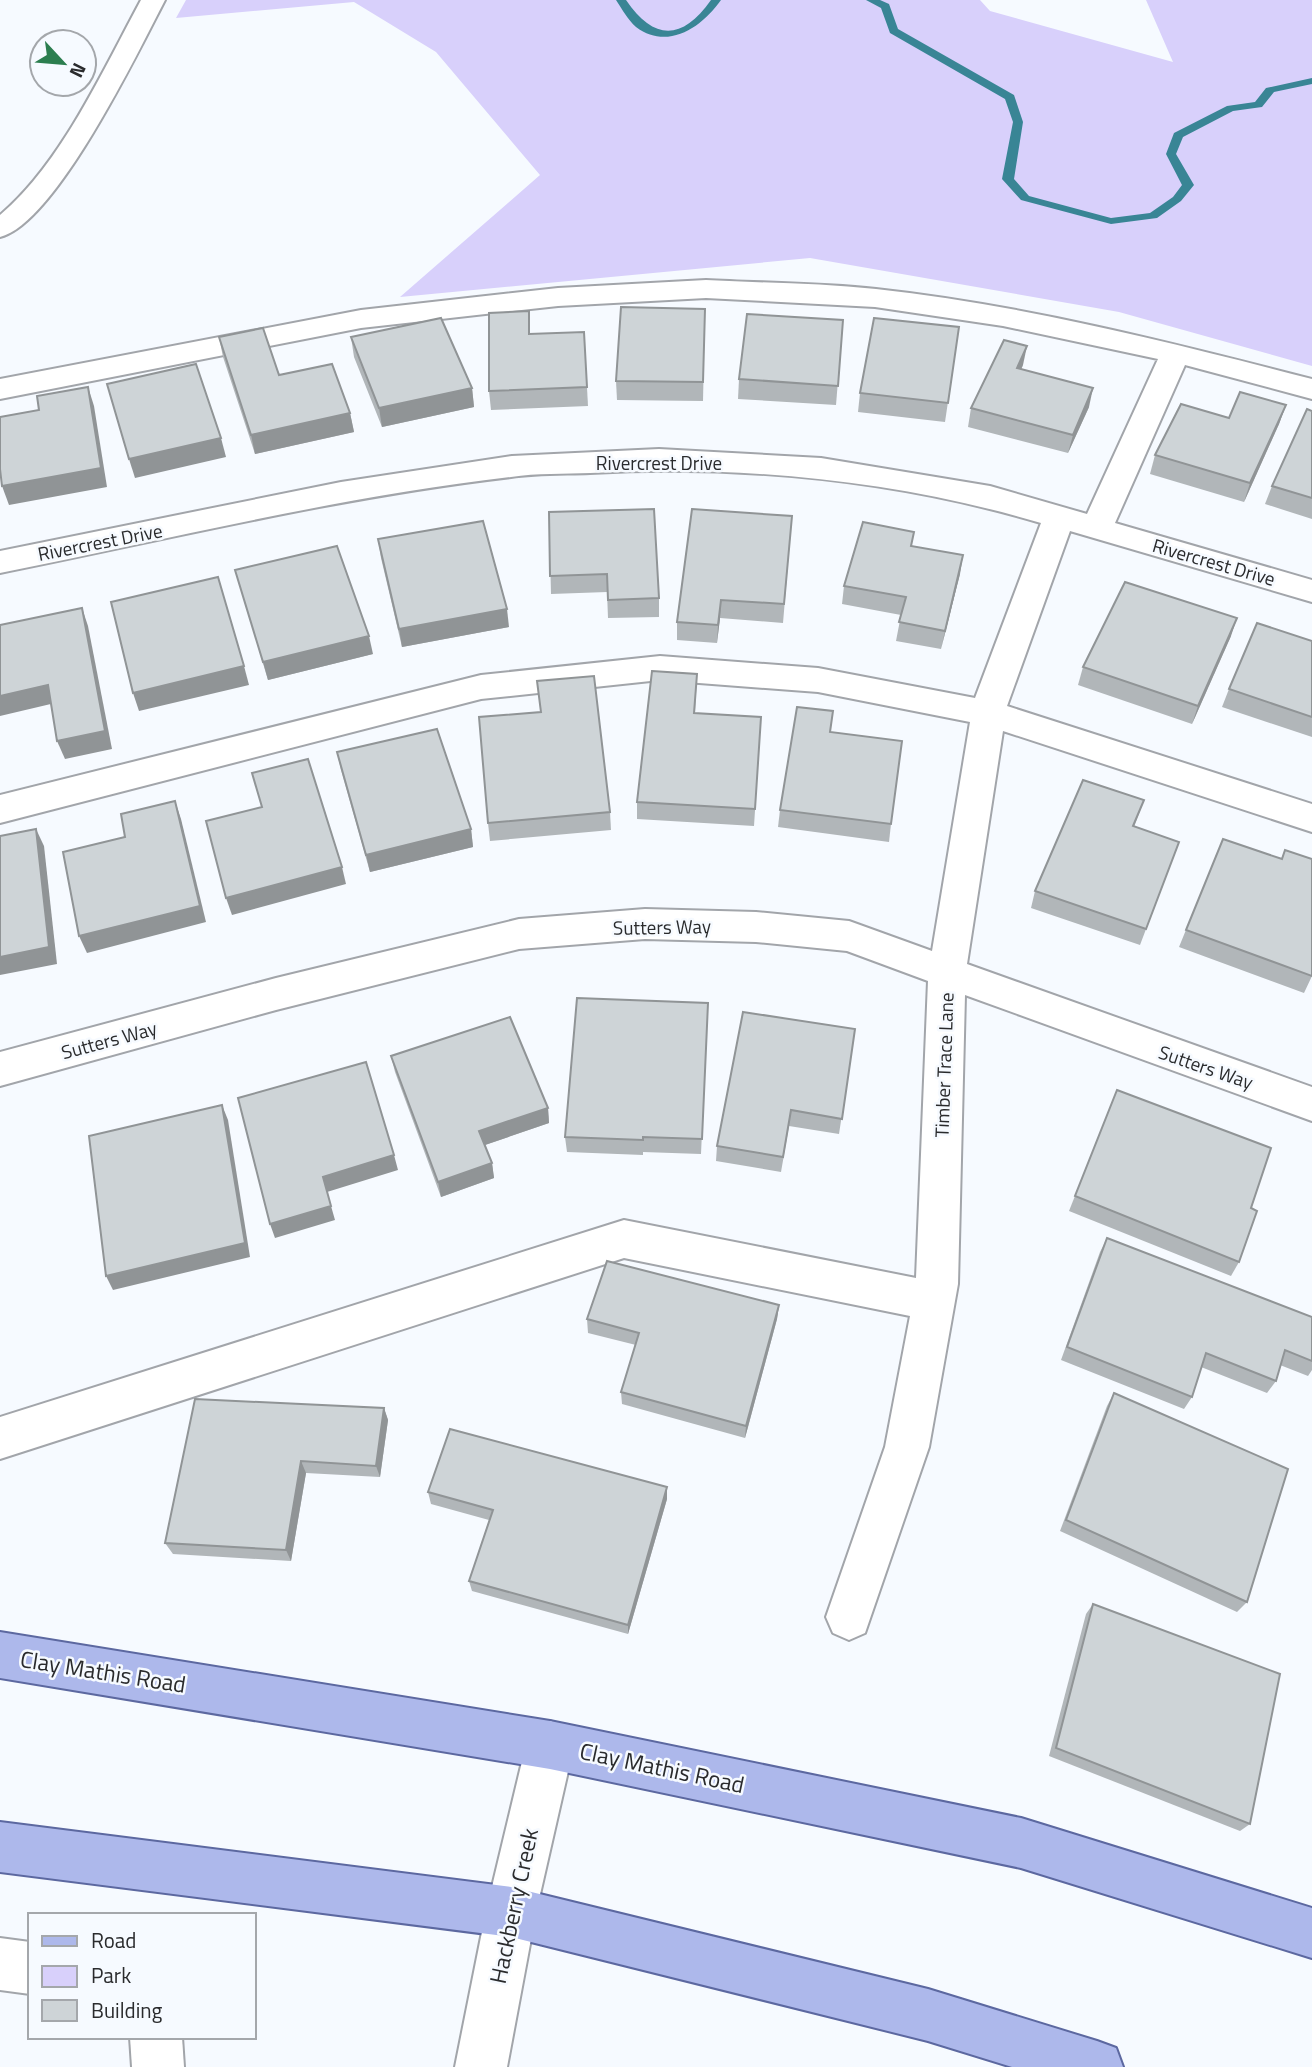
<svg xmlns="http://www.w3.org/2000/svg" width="1312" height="2067" viewBox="0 0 1312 2067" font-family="'Titillium Web',sans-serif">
<rect width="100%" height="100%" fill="#f6faff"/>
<polygon fill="#d8d0fb" points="186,0 980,0 990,11 1173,62 1146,0 1312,0 1312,366 1119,312 810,258 400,297 540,175 436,52 354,2 176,18"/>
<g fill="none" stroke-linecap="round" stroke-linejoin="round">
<g fill="#398595" fill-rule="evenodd">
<path d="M616,0h10c28,41 56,41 85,0h10c-19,27 -53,51 -85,27 -8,-7 -14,-18 -20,-27z"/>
<polygon points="866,0 880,0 889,4 898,29 1014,95 1023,122 1014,179 1029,196 1111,218 1150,213 1173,197 1182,185 1166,154 1174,133 1227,106 1255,102 1266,88 1312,78 1312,84 1274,92 1262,107 1233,111 1183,137 1176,154 1194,185 1181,201 1157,218 1111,224 1021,200 1002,179 1013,122 1005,99 890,33 881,8"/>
</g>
<g stroke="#a2a5aa" stroke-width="4">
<g id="minor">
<path d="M141,0h24c-27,52 -110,224 -165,237v-22c61,-51 103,-145 141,-215z"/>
<path d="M706,280c56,3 114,3 170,9 147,16 293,53 436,90v20l-127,-34 -70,158 197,57v22l-242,-71 -63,175 305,98v28l-309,-101 -36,233 345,123v34l-347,-126 -7,289 -29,163 -64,186 -16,7 -16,-7 -7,-16 59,-170 25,-131 -286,-58 -624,201v-42l624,-197 292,58 12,-297 -81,-30 -91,-9 -111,-3 -126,10 -243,61 -276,76v-34l276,-74 243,-59 126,-10 111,3 93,9 83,30 38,-229 -152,-30 -158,-12 -179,19 -481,124v-28l481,-120 179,-19 158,12 157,30 66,-175c-145,-43 -300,-58 -451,-50 -26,1 -53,0 -79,4 -172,20 -342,62 -511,96v-22l341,-69 171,-26 147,-7 162,9 169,28 97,28 71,-155 -155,-33 -128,-19 -169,-9 -148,8 -197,22 -361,71v-20l361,-69 197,-22z"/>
<polygon points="550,1721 567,1728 574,1745 536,1912 507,2067 455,2067 486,1912 526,1745 533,1728"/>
<polygon points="0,1938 30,1942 30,1994 0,1990"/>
<polygon points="130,2037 182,2037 184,2067 132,2067"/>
</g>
</g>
<g stroke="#5c68a0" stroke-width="4">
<g id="major">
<polygon points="0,1632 550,1721 1021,1818 1312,1908 1312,1958 1021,1868 550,1769 0,1678"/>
<polygon points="0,1822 511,1887 928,1989 1097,2041 1116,2048 1123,2067 1012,2067 928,2041 511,1937 0,1872"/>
</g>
</g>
<use href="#minor" fill="#fff" fill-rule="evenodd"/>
<use href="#major" fill="#adb8eb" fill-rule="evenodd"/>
</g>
<g fill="#b1b6b9">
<polygon points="705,309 703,401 617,400 616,381"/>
<polygon points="843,320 836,405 738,399 739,379"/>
<polygon points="959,327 945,422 858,412 860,393"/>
<polygon points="584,332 588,406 491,410 489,391 530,334"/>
<polygon points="219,337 279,375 350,413 354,432 255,454 223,357"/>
<polygon points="351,337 472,388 474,407 382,427 354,357"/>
<polygon points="1023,365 1021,369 1089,407 1068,453 968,427 971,408"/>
<polygon points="1286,405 1279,424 1244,502 1150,474 1155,455"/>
<polygon points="1312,411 1312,519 1265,504 1272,486"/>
<polygon points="549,512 659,598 659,617 608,618 607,592 551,594"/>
<polygon points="792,516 783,623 720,618 717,643 677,640 677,622"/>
<polygon points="378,539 509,627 402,647 381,558"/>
<polygon points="912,546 960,574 941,649 896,641 901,615 842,604 844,586"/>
<polygon points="235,570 373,654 268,680"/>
<polygon points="1231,636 1192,724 1078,685 1083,667"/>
<polygon points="1312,641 1312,737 1222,707 1229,689"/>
<polygon points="697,674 695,713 761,717 754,826 637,819 637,802"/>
<polygon points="540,712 610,812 611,830 490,841 488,823"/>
<polygon points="831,732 891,824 889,842 778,827 780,810"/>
<polygon points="337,752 471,829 473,847 370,872 341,770"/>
<polygon points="1144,800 1134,827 1179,842 1140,945 1031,908 1035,891"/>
<polygon points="1223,839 1281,859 1285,850 1312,976 1304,993 1179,947"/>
<polygon points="708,1003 701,1154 643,1152 643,1155 567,1152 565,1137"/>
<polygon points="855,1029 839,1134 789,1126 781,1172 716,1161 717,1146"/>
<polygon points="391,1056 548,1108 549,1123 485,1145 492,1163 494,1178 441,1197 395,1072"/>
<polygon points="1117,1090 1251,1208 1239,1262 1231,1276 1069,1211"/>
<polygon points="1107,1238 1312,1317 1312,1370 1308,1376 1280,1365 1276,1381 1267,1393 1201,1367 1192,1397 1184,1409 1061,1360 1100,1252"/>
<polygon points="779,1305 777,1319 745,1438 622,1404 621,1392 636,1345 588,1333 587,1319"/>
<polygon points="1114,1393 1247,1602 1237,1612 1060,1531 1107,1406"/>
<polygon points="384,1408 388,1420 380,1477 306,1473 291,1561 173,1554 165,1543"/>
<polygon points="428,1492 667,1499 628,1634 472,1591 469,1581 489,1520 431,1504"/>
<polygon points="1093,1604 1250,1824 1240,1831 1049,1756 1086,1614"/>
</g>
<g fill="#909496">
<polygon points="1027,346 1023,365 1013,387 1017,368"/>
<polygon points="88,387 94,406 107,487 9,505 2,486"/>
<polygon points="472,388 474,407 382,427 379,408"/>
<polygon points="1093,388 1089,407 1068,453 1073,435"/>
<polygon points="1286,405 1279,424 1244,502 1250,483"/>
<polygon points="350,413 354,432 255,454 251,435"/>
<polygon points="221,438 226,457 135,478 129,459"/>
<polygon points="963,555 960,574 941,649 945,631"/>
<polygon points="721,600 720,618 717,643 718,625"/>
<polygon points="82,608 88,626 112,749 65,759 57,741"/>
<polygon points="507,609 509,627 402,647 399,629"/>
<polygon points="1237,618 1231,636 1192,724 1198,706"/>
<polygon points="369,636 373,654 268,680 263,662"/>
<polygon points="244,666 249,685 139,711 133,693"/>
<polygon points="48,685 55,703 0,716 0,696"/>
<polygon points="175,801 181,819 206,922 87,953 79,936"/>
<polygon points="36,829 44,846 57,964 0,975 0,957"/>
<polygon points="471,829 473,847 370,872 366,855"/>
<polygon points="342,867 346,884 232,915 226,898"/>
<polygon points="222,1105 228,1120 250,1257 113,1290 106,1276"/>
<polygon points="548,1108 549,1123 482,1146 479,1131"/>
<polygon points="394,1155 398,1170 327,1192 335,1220 275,1238 270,1224 323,1177"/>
<polygon points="492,1163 494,1178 441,1197 438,1182"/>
<polygon points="779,1305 777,1319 745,1438 746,1426"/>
<polygon points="384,1408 388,1420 380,1477 376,1466"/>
<polygon points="301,1461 306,1473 291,1561 286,1550"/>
<polygon points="667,1487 667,1499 628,1634 628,1625"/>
</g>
<g fill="#ced4d7" stroke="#909496" stroke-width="2">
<polygon points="621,307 705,309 703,382 616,381"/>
<polygon points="529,311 529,334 584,332 587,387 489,391 489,313"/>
<polygon points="747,314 843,320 838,386 739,379"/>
<polygon points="441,318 472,388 379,408 351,337"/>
<polygon points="874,318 959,327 948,403 860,393"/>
<polygon points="263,328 279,375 332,364 350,413 251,435 219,337"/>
<polygon points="1004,340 1027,346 1017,368 1093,388 1073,435 971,408"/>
<polygon points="196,364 221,438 129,459 107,384"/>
<polygon points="88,387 101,468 2,486 0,469 0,417 39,410 37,396"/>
<polygon points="1240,392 1286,405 1250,483 1155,455 1181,404 1229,418"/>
<polygon points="1307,409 1312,411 1312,498 1272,486"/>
<polygon points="654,509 659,598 608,600 607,574 550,576 549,512"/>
<polygon points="692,509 792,516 784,604 721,600 718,625 677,622"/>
<polygon points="483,521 507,609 399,629 378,539"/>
<polygon points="863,522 914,532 911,546 963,555 945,631 899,622 906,597 844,586"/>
<polygon points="337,546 369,636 263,662 235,570"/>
<polygon points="218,577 244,666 133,693 111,602"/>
<polygon points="1125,582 1237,618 1198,706 1083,667"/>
<polygon points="82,608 105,731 57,741 48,685 0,696 0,625"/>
<polygon points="1257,623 1312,641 1312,717 1229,689"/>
<polygon points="652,671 697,674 694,713 761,717 755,809 637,802"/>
<polygon points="594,676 610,812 488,823 479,717 541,712 537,681"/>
<polygon points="797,707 833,711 830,732 902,741 891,824 780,810"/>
<polygon points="437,729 471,829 366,855 337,752"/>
<polygon points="308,759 342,867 226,898 206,821 262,807 252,773"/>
<polygon points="1083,780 1144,800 1133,826 1179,842 1146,929 1035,891"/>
<polygon points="175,801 200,906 79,936 63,852 125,837 121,814"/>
<polygon points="36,829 49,947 0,957 0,836"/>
<polygon points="1223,839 1282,859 1285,850 1312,859 1312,976 1186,930"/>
<polygon points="577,998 708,1003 702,1139 643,1137 643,1140 565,1137"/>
<polygon points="743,1012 855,1029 842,1119 791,1110 783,1157 717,1146"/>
<polygon points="510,1017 548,1108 479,1131 492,1163 438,1182 391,1056"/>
<polygon points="366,1062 394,1155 323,1177 331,1206 270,1224 238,1098"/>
<polygon points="1117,1090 1271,1148 1251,1208 1257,1211 1239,1262 1075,1196"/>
<polygon points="222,1105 245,1243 106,1276 89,1136"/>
<polygon points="1107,1238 1312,1317 1312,1361 1285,1350 1276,1381 1206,1353 1192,1397 1067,1347"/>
<polygon points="607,1261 779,1305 746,1426 621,1392 639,1333 587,1319"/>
<polygon points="1114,1393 1288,1469 1247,1602 1066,1520"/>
<polygon points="195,1399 384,1408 376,1466 301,1461 286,1550 165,1543"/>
<polygon points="450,1429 667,1487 628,1625 469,1581 493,1510 428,1492"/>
<polygon points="1093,1604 1280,1674 1250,1824 1056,1748"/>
</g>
<g text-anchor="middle" stroke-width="5" stroke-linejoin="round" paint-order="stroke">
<g font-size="19" fill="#2a2b2d" stroke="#f6faff">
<text x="659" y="470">Rivercrest Drive</text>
<text transform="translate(100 542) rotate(-11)" y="7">Rivercrest Drive</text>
<text transform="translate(1214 562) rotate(16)" y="7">Rivercrest Drive</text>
<text transform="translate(662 927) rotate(-1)" y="7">Sutters Way</text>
<text transform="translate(109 1040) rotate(-15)" y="7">Sutters Way</text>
<text transform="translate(944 1065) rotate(-88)" y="7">Timber Trace Lane</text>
<text transform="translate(1206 1067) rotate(19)" y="7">Sutters Way</text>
</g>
<g font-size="23" fill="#2a2b2d" stroke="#f6faff">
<text transform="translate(103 1672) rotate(9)" y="8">Clay Mathis Road</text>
<text transform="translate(662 1768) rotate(12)" y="8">Clay Mathis Road</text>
<text transform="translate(514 1906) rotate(-78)" y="8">Hackberry Creek</text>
</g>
</g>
<rect x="28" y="1913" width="228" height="126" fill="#f6faff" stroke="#a4a7ab" stroke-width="2"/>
<rect x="42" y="1936" width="35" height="10" fill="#adb8eb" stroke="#a4a7ab" stroke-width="2"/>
<text x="91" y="1948" font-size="21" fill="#2a2b2d">Road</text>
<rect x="42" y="1966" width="35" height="21" fill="#d8d0fb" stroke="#a4a7ab" stroke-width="2"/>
<text x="91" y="1983" font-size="21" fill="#2a2b2d">Park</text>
<rect x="42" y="2000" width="35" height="21" fill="#ced4d7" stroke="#a4a7ab" stroke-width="2"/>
<text x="91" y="2018" font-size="21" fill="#2a2b2d">Building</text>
<g transform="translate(63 63) rotate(116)"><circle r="33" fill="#f6faff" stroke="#a4a7ab" stroke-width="2"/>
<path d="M0-5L12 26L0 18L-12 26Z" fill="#2c7e4f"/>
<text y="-10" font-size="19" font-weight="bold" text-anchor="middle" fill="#2a2b2d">N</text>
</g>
</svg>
